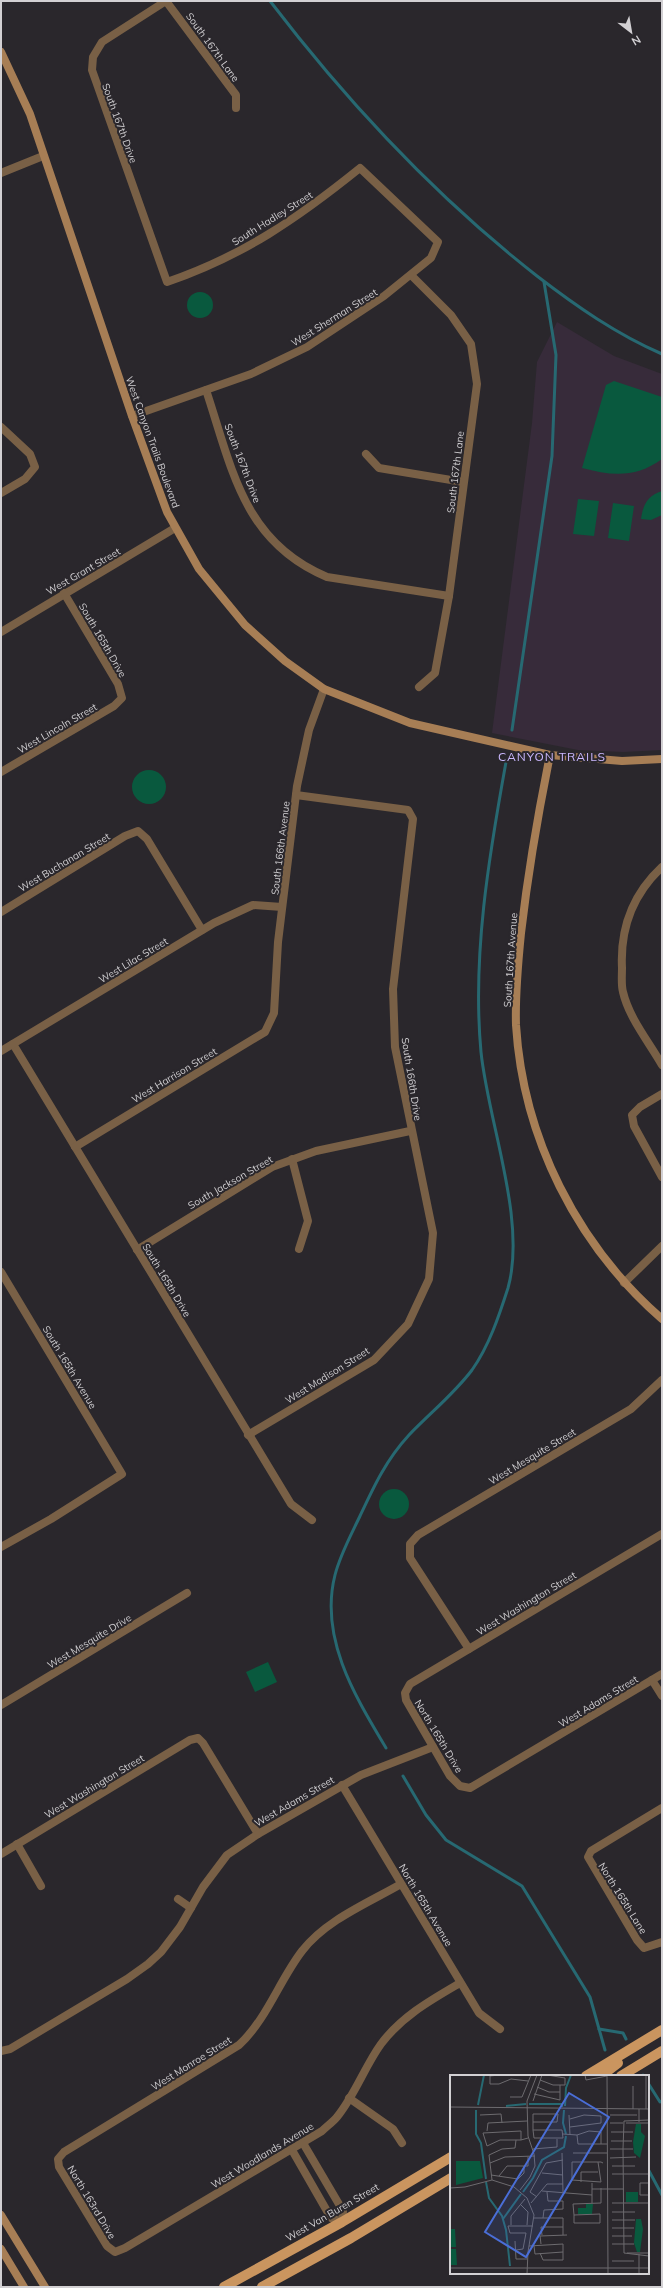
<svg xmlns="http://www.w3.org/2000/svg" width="663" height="2288" viewBox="0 0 663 2288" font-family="Mulish,sans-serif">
<rect width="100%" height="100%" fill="#2a272c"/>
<polygon fill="#372b3a" points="557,322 614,356 662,374 662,750 623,752 578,750 492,733 532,423 537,362"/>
<g fill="#09593e">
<circle cx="200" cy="305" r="13"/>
<path d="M614,381l48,16v62c-26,19 -50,17 -80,9l24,-83z"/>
<path d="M662,491v24l-11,5 -10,-1c2,-14 6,-23 21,-28z"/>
<polygon points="578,499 599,501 594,536 573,534"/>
<polygon points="613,503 634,506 629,541 608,538"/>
<circle cx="149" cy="787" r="17"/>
<circle cx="394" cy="1504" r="15"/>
<polygon points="268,1662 277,1682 255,1692 246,1672"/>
</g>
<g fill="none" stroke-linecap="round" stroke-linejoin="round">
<g stroke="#276972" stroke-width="3">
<path d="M270,1c78,102 166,196 267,275 39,30 79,58 125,78"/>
<polyline points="512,730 552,456 556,355 544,282"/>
<path d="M386,1748c-31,-52 -67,-110 -51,-173 5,-20 16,-40 25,-59 14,-30 26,-56 49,-81 21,-22 45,-41 63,-65 17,-24 27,-54 36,-82 19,-68 -20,-166 -27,-236 -9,-96 8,-196 25,-290"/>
<polyline points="403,1776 426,1815 446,1840 522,1886 590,1997 605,2050"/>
<polyline points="599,2029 623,2033 626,2039"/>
<polyline points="643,2075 643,2076"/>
<polyline points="648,2083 660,2102 662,2101"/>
<polyline points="648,2169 662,2195"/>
</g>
<g stroke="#796046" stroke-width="8">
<polyline points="166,1 236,95 236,108"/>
<polyline points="1,173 43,156"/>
<polyline points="411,275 451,315 471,344 477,384 449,596 435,673 419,687"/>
<path d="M206,390c26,78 37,152 121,187l122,19"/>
<path d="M132,416l119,-42 56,-27 77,-51 47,-38 7,-16 -78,-74c-62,50 -117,88 -193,114l-75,-212 1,-13 9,-15 64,-41"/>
<polyline points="1,427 30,454 35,467 25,479 1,493"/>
<polyline points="366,454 379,468 463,482"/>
<polyline points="1,632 175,528"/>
<polyline points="1,772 114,706 122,698 118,684 64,593"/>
<path d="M662,867c-30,28 -42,61 -40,101 0,8 -1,17 1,24 6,26 26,50 39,73"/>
<polyline points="1,912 125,836 138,831 147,839 202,930"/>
<polyline points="13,1044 291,1504 312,1520"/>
<polyline points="1,1051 214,923 253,905 282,907"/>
<polyline points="662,1094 640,1107 632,1115 634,1126 662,1177"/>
<polyline points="75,1147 265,1032 274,1013 278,942 297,786 309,730 324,689"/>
<polyline points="292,1159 308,1221 299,1249"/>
<polyline points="137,1250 272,1167 316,1151 410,1131"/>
<polyline points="1,1272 122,1474 51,1519 1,1547"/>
<polyline points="624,1283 662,1246"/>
<polyline points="248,1435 374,1360 408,1324 429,1279 433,1233 395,1047 393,989 413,819 408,810 296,795"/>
<polyline points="662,1534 410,1684 405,1693 406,1700 450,1776 460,1786 470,1788 662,1674"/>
<polyline points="469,1649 410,1558 410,1544 418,1535 631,1409 662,1380"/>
<polyline points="652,1680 662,1696"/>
<polyline points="1,1705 187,1593"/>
<polyline points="342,1785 479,2013 500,2029"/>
<polyline points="662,1808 591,1851 588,1857 637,1940 644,1948 662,1942"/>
<polyline points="17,1844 41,1886"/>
<polyline points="1,1854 190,1740 198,1738 203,1743 258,1834"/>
<path d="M401,1884c-33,19 -75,36 -99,67 -23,30 -35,68 -63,94l-175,107 -6,7 1,8 48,79 8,6 10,-4 197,-117c5,-5 11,-9 15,-14 18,-22 28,-51 44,-73 21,-28 50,-44 79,-61"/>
<polyline points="178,1899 191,1908"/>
<polyline points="1,2051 10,2049 127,1979 148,1964 161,1952 180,1927 203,1887 227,1855 258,1834 361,1775 433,1747"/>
<polyline points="349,2098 393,2129 402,2143"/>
<polyline points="292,2150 331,2218 342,2222 343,2211 303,2143"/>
</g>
<g stroke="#a77e55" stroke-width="8">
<polyline points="1,52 30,114 132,416 167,512 199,569 245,625 285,661 324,689 410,723 550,755 622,761 662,759"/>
<path d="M550,755c-12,59 -22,118 -29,178 -3,30 -6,61 -5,92 7,113 61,220 146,294"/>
<polyline points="1,2215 45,2287"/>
<polyline points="1,2249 24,2287"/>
</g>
<g stroke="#ca955f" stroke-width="10">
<polyline points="586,2076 662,2030"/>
<polyline points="601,2076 618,2063"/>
<polyline points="621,2076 662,2051"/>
<polyline points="224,2287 342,2222 451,2157"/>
<polyline points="262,2287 351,2238 451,2178"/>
</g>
</g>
<g text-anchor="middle" stroke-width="4" stroke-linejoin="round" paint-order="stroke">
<g font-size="10" fill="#d2d0d3" stroke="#2a272c">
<text transform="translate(213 47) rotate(54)" y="4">South 167th Lane</text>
<text transform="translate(120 123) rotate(70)" y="4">South 167th Drive</text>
<text transform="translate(272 218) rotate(-32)" y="4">South Hadley Street</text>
<text transform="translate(334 317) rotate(-32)" y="4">West Sherman Street</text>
<text transform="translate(153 442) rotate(70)" y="4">West Canyon Trails Boulevard</text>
<text transform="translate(243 463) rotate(69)" y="4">South 167th Drive</text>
<text transform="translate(455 472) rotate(-83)" y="4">South 167th Lane</text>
<text transform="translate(83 571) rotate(-30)" y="4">West Grant Street</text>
<text transform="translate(103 640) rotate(60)" y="4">South 165th Drive</text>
<text transform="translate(57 728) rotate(-30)" y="4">West Lincoln Street</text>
<text transform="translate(280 848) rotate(-83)" y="4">South 166th Avenue</text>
<text transform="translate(64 862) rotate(-31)" y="4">West Buchanan Street</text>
<text transform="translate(133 960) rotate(-31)" y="4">West Lilac Street</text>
<text transform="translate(510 960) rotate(-86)" y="4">South 167th Avenue</text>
<text transform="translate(174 1075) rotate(-31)" y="4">West Harrison Street</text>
<text transform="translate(412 1079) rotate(81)" y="4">South 166th Drive</text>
<text transform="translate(230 1182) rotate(-30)" y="4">South Jackson Street</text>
<text transform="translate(167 1280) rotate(59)" y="4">South 165th Drive</text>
<text transform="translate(70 1367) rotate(59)" y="4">South 165th Avenue</text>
<text transform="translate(327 1375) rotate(-32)" y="4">West Madison Street</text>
<text transform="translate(532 1456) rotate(-31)" y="4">West Mesquite Street</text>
<text transform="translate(526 1603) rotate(-31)" y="4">West Washington Street</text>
<text transform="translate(89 1641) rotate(-31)" y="4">West Mesquite Drive</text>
<text transform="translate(598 1701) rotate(-31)" y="4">West Adams Street</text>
<text transform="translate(439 1736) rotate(59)" y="4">North 165th Drive</text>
<text transform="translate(94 1786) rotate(-31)" y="4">West Washington Street</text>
<text transform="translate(294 1801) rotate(-30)" y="4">West Adams Street</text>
<text transform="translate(623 1898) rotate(58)" y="4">North 165th Lane</text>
<text transform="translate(426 1905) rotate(59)" y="4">North 165th Avenue</text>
<text transform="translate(191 2063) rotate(-32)" y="4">West Monroe Street</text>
<text transform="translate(262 2155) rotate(-31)" y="4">West Woodlands Avenue</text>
<text transform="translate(92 2202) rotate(59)" y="4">North 163rd Drive</text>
<text transform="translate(332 2212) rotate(-30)" y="4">West Van Buren Street</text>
</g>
<g font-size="12" letter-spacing="1" fill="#cbb8ff" stroke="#2a272c">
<text x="552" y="761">CANYON TRAILS</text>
</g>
</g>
<g transform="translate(450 2075)">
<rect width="199" height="199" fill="#2a272c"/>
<path d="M186,49h5v8l4,4 -5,22 -6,-5 -1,-11zM6,86h24l3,17 -27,7zM176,117h12v10h-12zM136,129h7l-1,10h-14v-6h8zM186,144h5l2,10 -3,23h-3l-3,-9zM0,154h5l1,18h-6zM0,174h6l1,16h-7z" fill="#09593e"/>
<path fill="none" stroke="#276972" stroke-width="2" d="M79,29h33v3M28,30l6,-30M56,31l20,-2M115,31l1,-18 5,-13M26,35v24l5,9 5,36M114,35l-1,13 3,11M36,107l3,16 13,18 4,14 4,36M73,117l10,-14 9,-18 22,-13 2,-11M53,144l18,-25"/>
<path fill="none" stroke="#6d6b6f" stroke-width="1" d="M49,0l-9,1v8h9l12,-5 17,2M135,0l1,5 21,-4M157,0l1,199M196,0v34M90,5l13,5h12v-7l-18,-3M87,12l12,5h11M84,19l26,6v-15M60,22h12l9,-22M83,26l9,-26M0,32l199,2M183,34v-23M189,34v13M0,40v19M30,40l21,-1 1,9M119,40l1,20M160,40h27M199,45l-25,1 -1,28 1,104 25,3M83,47h24l1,-8h-25v16l1,8h29l-1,-8h-29M160,48h13M176,48h23M120,52l31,-4v-7l-17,-1 -14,4M37,56l1,-8 39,-2M161,57h22M113,59l14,1 12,-4 12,1v12M127,60l1,9h29M71,65v-9l-38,2 4,13 13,-6h21l7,-2M161,66h21M83,74l24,-2v-8M160,74h23M112,78l1,39M123,78h34M160,83l26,-1M148,87l3,20 -29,-2v-18h29l2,1M40,88l15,-6 30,-1M162,91h23M92,98l21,2M162,99h37M41,100l27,4 6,-6v-7M49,101l8,-10h21v-9M42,105l-3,-25 13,-6 13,-1 1,-8M131,107v-10h17M142,108v20M199,108h-9v12h9M0,113l15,-1 27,-7 22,7 13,11 7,17 -6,37 -1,22M142,114h32M70,115l10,-13 5,-11 -1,-12 -6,-18 -1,-35 10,-26M92,116l50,4M87,122l-7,-5 16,-29 17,-3M81,128l16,-19h16M162,128h37M70,129l8,8 -1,13M162,137h23M124,140l26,-1v9h-26v-8l-1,-11 28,-1v-15M84,143h29v17M93,143l1,-8 19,-1v-8h-15l-1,-9M162,145h23M61,150v-9l14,-17M162,153h22M92,160l-1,-8h22M162,161h20M65,166l1,18h11M91,169l-1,-8 27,-1M162,169h22M79,171l34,-2v16h-20l-3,-7M84,171l1,8 28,-2M66,175l7,-1 3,-16h-16l-2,-7h25M177,178h22M189,179v20M162,186h22M0,193h199"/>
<path fill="#4a6ed7" fill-opacity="0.15" stroke="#4a6ed7" stroke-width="2" d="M119,18l40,24 -83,140 -41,-25z"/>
<rect width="199" height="199" fill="none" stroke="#d2d0d3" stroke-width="2"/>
</g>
<rect width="663" height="2288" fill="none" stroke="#d2d0d3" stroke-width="4"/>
<g transform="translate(631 32) rotate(149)" stroke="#2a272c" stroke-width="3" paint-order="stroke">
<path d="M0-3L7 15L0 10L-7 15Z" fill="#d2d0d3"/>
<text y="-6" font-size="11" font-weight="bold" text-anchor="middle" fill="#d2d0d3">N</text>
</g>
</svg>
